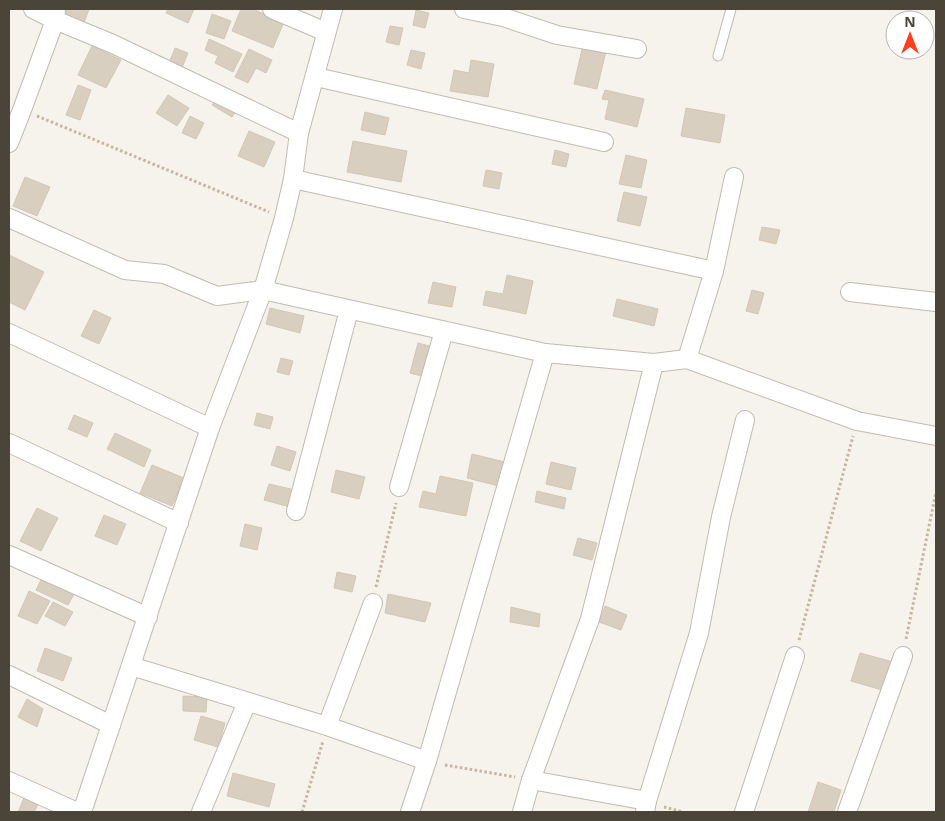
<svg xmlns="http://www.w3.org/2000/svg" width="945" height="821" viewBox="0 0 945 821" font-family="'Open Sans',sans-serif">
<rect width="100%" height="100%" fill="#f6f3ec"/>
<g fill="#d8cfc1" stroke="#d3c7b4">
<polygon points="67,9 89,9 84,23 65,16"/>
<polygon points="168,9 194,9 188,23 166,13"/>
<polygon points="241,9 252,9 284,22 273,48 232,31"/>
<polygon points="416,10 429,13 425,28 413,25"/>
<polygon points="212,14 231,21 224,39 206,33"/>
<polygon points="390,26 403,28 399,45 386,42"/>
<polygon points="209,39 242,54 233,72 215,63 218,56 205,50"/>
<polygon points="583,45 606,51 597,89 574,84"/>
<polygon points="92,46 121,60 106,88 78,75"/>
<polygon points="175,48 188,53 182,68 169,63"/>
<polygon points="249,49 272,60 266,73 256,68 248,83 235,77"/>
<polygon points="411,50 425,53 421,69 407,65"/>
<polygon points="471,60 494,64 488,97 450,91 454,70 469,73"/>
<polygon points="78,85 91,90 80,120 66,115"/>
<polygon points="605,90 644,99 637,127 605,119 609,100 602,99"/>
<polygon points="168,95 189,108 177,126 156,113"/>
<polygon points="217,99 236,111 232,117 212,105"/>
<polygon points="686,108 725,115 720,143 681,136"/>
<polygon points="365,112 389,118 385,135 361,130"/>
<polygon points="190,116 204,123 196,139 182,133"/>
<polygon points="249,131 275,142 264,167 238,156"/>
<polygon points="353,141 407,151 401,182 347,172"/>
<polygon points="555,150 569,154 566,167 552,164"/>
<polygon points="626,155 647,160 641,188 619,184"/>
<polygon points="486,170 502,173 499,189 483,186"/>
<polygon points="25,177 50,187 37,216 13,206"/>
<polygon points="624,192 647,197 640,226 617,221"/>
<polygon points="762,227 780,230 776,244 759,240"/>
<polygon points="9,255 44,272 25,310 9,302"/>
<polygon points="507,275 533,281 526,314 483,305 486,291 503,294"/>
<polygon points="433,282 456,287 452,307 428,303"/>
<polygon points="752,290 764,293 758,314 746,311"/>
<polygon points="617,299 658,309 654,326 613,316"/>
<polygon points="270,308 304,316 300,333 266,324"/>
<polygon points="94,310 111,318 99,344 81,336"/>
<polygon points="418,343 433,347 425,377 410,373"/>
<polygon points="281,358 293,361 289,375 277,372"/>
<polygon points="257,413 273,417 270,429 254,425"/>
<polygon points="74,415 93,423 87,437 68,429"/>
<polygon points="115,433 151,450 144,467 107,449"/>
<polygon points="277,446 296,452 290,471 271,465"/>
<polygon points="472,454 505,462 499,486 467,478"/>
<polygon points="551,462 576,468 571,490 546,484"/>
<polygon points="152,465 184,478 172,506 140,493"/>
<polygon points="336,470 365,477 359,499 331,492"/>
<polygon points="440,476 473,483 466,516 419,507 423,491 436,494"/>
<polygon points="269,484 295,490 290,507 264,500"/>
<polygon points="537,491 566,498 564,509 535,502"/>
<polygon points="37,508 58,518 41,551 20,541"/>
<polygon points="104,515 126,524 117,545 95,536"/>
<polygon points="245,524 262,528 257,550 240,546"/>
<polygon points="578,538 597,543 592,560 573,555"/>
<polygon points="337,572 356,576 352,592 334,588"/>
<polygon points="42,578 74,594 68,605 36,590"/>
<polygon points="29,591 50,601 37,624 18,616"/>
<polygon points="388,594 431,603 425,622 385,613"/>
<polygon points="53,602 73,612 65,626 45,616"/>
<polygon points="605,606 627,615 621,630 599,622"/>
<polygon points="511,607 540,614 539,627 510,622"/>
<polygon points="45,648 72,658 63,681 37,671"/>
<polygon points="860,653 897,663 889,692 851,681"/>
<polygon points="183,696 207,697 206,712 183,711"/>
<polygon points="27,699 43,709 37,727 18,717"/>
<polygon points="201,716 225,723 218,747 194,740"/>
<polygon points="233,773 275,784 269,807 227,796"/>
<polygon points="818,782 841,790 834,812 808,812"/>
<polygon points="24,798 39,803 34,812 18,812"/>
</g>
<g fill="none" stroke-linecap="round" stroke-linejoin="round">
<g stroke="#c2bbae" stroke-width="11">
<polyline id="lane" points="718,56 731,9"/>
</g>
<g stroke="#c2bbae" stroke-width="20">
<g id="street">
<polyline points="33,9 55,20 113,44 299,133"/>
<polyline points="272,9 326,32"/>
<polyline points="464,9 503,17 557,35 637,49"/>
<polyline points="316,77 604,142"/>
<polyline points="9,143 22,110 55,20 56,9"/>
<polyline points="293,179 714,271"/>
<polyline points="9,218 125,270 164,274 217,296 263,290 545,353 654,363 687,359 857,421 936,436"/>
<polyline points="850,292 936,302"/>
<polyline points="9,333 210,428"/>
<polyline points="687,359 714,271 734,177"/>
<polyline points="9,443 179,523"/>
<polyline points="399,487 444,331"/>
<polyline points="296,511 349,310"/>
<polyline points="9,555 148,617"/>
<polyline points="131,666 327,726 427,761"/>
<polyline points="9,675 111,725"/>
<polyline points="327,726 373,603"/>
<polyline points="531,780 647,801"/>
<polyline points="9,781 77,812"/>
<polyline points="82,812 210,428 263,290 284,218 293,179 299,133 333,9"/>
<polyline points="201,812 247,702"/>
<polyline points="410,812 427,761 545,353"/>
<polyline points="522,812 531,780 590,619 654,363"/>
<polyline points="645,812 647,801 699,633 721,517 745,420"/>
<polyline points="744,812 795,656"/>
<polyline points="847,812 903,656"/>
</g>
</g>
<g stroke="#c4b79f" stroke-width="3" stroke-dasharray="2.5 2.5" stroke-linecap="butt">
<polyline points="37,116 269,212"/>
<polyline points="376,587 396,503"/>
<polyline points="906,639 936,492"/>
<polyline points="799,640 853,436"/>
<polyline points="445,765 515,777"/>
<polyline points="664,807 683,812"/>
<polyline points="302,812 323,741"/>
</g>
<use href="#lane" stroke="#fff" stroke-width="9"/>
<use href="#street" stroke="#fff" stroke-width="18"/>
</g>
<rect width="945" height="821" fill="none" stroke="#4b4439" stroke-width="20"/>
<g transform="translate(910 35)"><circle r="24" fill="#ffffff" stroke="#b7b4b0"/>
<path d="M0-4L9 19L0 12L-9 19Z" fill="#fc3f1d"/>
<text y="-8" font-size="14" font-weight="bold" text-anchor="middle" fill="#4b4439">N</text>
</g>
</svg>
